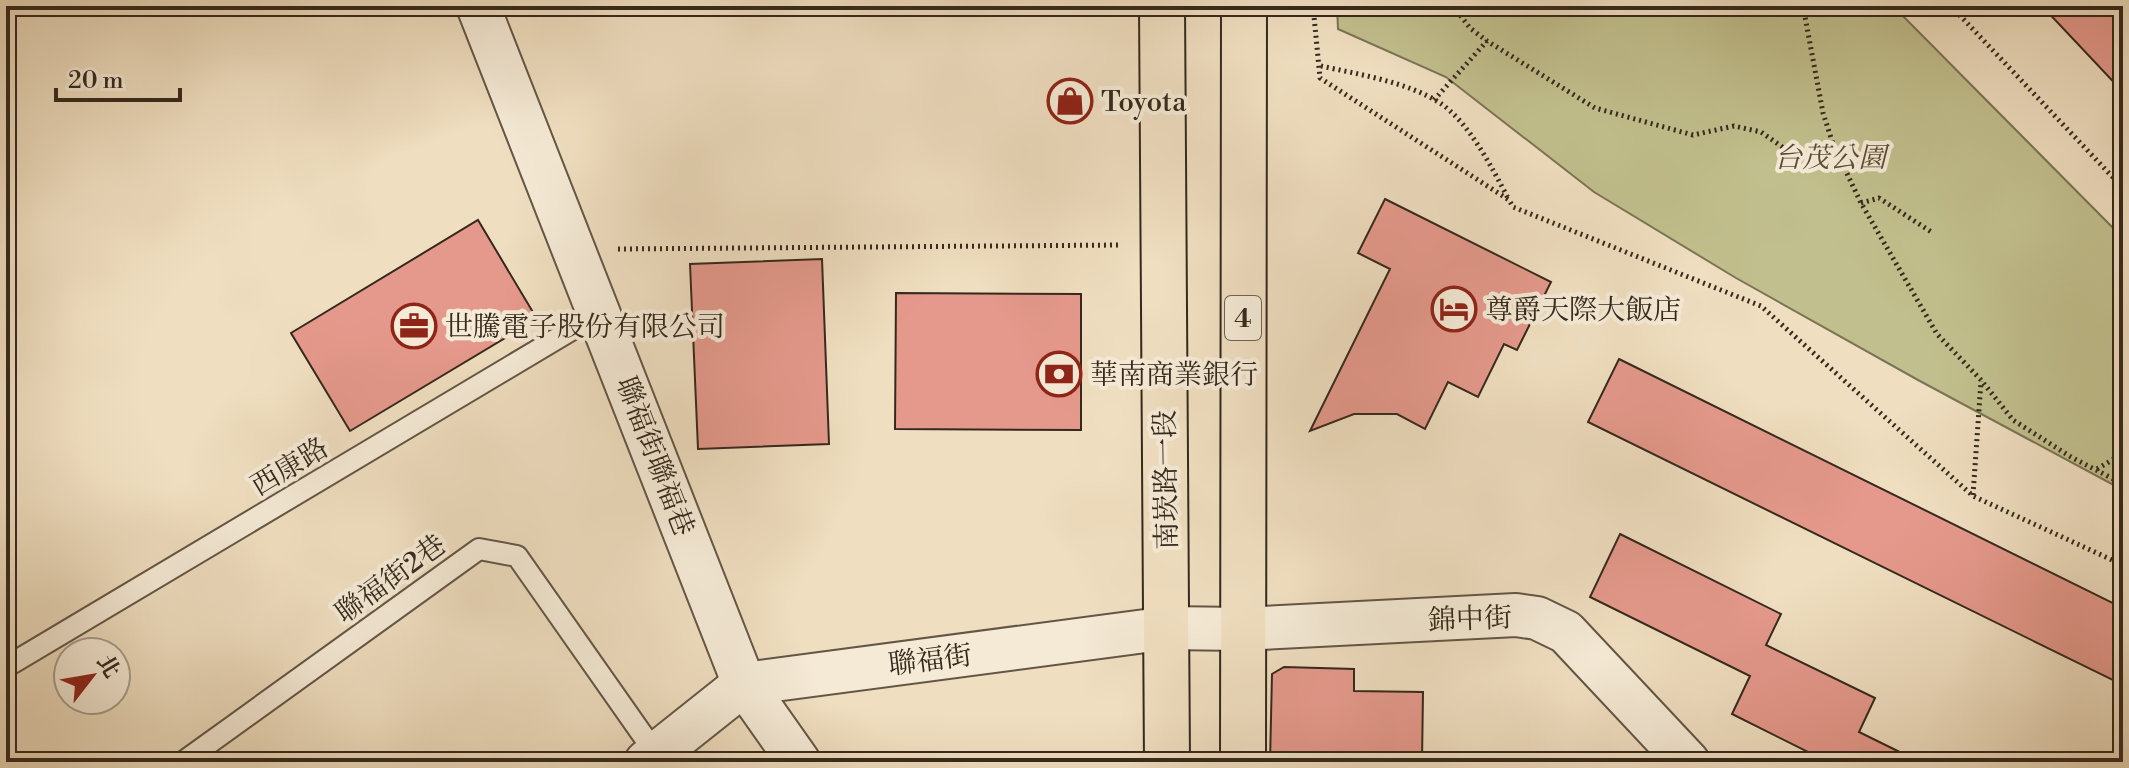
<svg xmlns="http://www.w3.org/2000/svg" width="2129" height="768" viewBox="0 0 2129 768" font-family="'Libre Bodoni','Noto Serif TC',serif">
<rect width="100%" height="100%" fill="#efdec0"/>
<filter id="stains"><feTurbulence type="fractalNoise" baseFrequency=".0025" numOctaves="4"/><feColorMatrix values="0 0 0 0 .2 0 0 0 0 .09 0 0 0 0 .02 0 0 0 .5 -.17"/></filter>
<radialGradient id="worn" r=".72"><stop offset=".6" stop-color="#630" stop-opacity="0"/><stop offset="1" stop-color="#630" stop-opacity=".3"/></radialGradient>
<polygon fill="#c1bf8d" stroke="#7b7454" stroke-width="2" points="1337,6 1893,6 2123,238 2123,490 1918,380 1736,278 1594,192 1446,77 1338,29"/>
<g fill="#e5998c" stroke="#35291c" stroke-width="2">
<polygon points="2042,6 2123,6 2123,92"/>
<polygon points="1385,199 1551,282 1517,350 1504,344 1478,397 1448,382 1425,429 1397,414 1354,414 1310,431 1390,269 1358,253"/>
<polygon points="478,220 537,319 350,431 291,333"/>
<polygon points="822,259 829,444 698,449 690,264"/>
<polygon points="896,293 1081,294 1081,430 895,429"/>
<polygon points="1619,359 2123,608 2123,685 1588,422"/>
<polygon points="1620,534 1781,614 1766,645 1875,698 1859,732 1920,762 1828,762 1732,714 1750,676 1590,597"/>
<polygon points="1284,667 1354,669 1354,691 1423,692 1422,762 1270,762 1272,674"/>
</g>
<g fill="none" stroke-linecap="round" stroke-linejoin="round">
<g stroke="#645645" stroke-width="24">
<g id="service">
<polyline points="6,667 600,313"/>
<polyline points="183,762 479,549 517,556 656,754"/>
</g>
</g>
<g stroke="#645645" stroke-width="46">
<g id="minor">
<polyline points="478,6 744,684 799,762"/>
<polyline points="646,762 744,684 1168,628 1241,629 1516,615 1537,618 1566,632 1688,762"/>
</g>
</g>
<g stroke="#35291c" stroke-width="48">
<g id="primary">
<polyline points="1162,6 1167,762"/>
<polyline points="1243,762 1244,6"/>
</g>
</g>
<g stroke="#35291c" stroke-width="5" stroke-dasharray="2 4" stroke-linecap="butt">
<polyline points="1313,6 1320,78 1509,200 1513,207 1761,306 1973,496 2123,565"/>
<polyline points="1453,6 1470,28 1487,41 1595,108 1693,135 1734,126 1761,132 1795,156 1833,144"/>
<polyline points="1803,6 1823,113 1833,144 1861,203 1937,334 1981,380 2013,420 2071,457 2123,484"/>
<polyline points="1951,6 2123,188"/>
<path d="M1321,66c36,8 87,16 119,37 29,19 52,65 68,95"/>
<polyline points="1434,100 1487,41"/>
<polyline points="1861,203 1879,198 1933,233"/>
<polyline points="618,249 1120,245"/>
<polyline points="2097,469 2122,454"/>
<polyline points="1973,495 1981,381"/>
</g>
<use href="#service" stroke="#f5ead6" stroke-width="20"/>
<use href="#minor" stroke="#f5ead6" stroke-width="42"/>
<use href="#primary" stroke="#efdec0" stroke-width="44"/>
</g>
<defs>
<g id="shop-ring" transform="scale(2.3)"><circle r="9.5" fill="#f5ead6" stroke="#8f2418" stroke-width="1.5"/><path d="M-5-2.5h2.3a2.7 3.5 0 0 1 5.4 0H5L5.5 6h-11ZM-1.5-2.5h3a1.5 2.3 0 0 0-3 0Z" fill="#8f2418"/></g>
<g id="hotel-ring" transform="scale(2.3)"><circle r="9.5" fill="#f5ead6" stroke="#8f2418" stroke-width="1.5"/><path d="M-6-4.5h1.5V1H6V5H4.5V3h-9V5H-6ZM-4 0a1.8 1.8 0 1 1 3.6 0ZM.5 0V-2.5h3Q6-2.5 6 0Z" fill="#8f2418"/></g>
<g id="office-ring" transform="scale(2.3)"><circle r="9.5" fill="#f5ead6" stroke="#8f2418" stroke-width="1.5"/><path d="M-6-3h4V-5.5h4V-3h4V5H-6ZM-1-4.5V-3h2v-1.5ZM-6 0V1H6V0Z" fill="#8f2418"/></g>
<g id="bank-ring" transform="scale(2.3)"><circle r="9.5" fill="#f5ead6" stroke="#8f2418" stroke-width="1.5"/><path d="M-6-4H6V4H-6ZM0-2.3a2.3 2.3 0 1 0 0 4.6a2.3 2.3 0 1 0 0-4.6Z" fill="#8f2418"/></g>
</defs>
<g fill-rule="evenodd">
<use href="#shop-ring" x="1070" y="101"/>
<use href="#hotel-ring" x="1454" y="309"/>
<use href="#office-ring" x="414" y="326"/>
<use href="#bank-ring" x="1059" y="374"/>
</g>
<g text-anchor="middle" stroke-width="8" stroke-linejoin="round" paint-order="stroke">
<rect fill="#f5ead6" stroke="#6f6354" stroke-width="2" x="1225" y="296" width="36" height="44" rx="6"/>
<g font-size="26" font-weight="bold" fill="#35291c">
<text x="1243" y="327">4</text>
</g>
<g font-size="28" fill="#35291c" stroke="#f5ead6" text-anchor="start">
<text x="1101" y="111">Toyota</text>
<text x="1485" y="319">尊爵天際大飯店</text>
<text x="445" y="336">世騰電子股份有限公司</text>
<text x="1090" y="384">華南商業銀行</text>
</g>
<g font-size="28" font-style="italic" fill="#584e38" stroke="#f5ead6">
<text x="1830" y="167">台茂公園</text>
</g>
<g font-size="28" fill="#35291c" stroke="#f5ead6">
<text transform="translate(656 456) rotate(69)" y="10">聯福街聯福巷</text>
<text transform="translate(289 466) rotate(-31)" y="10">西康路</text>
<text transform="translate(1165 480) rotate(-91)" y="10">南崁路一段</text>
<text transform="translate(390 578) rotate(-36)" y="10">聯福街2巷</text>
<text transform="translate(1470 618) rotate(-2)" y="10">錦中街</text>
<text transform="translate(930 659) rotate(-7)" y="10">聯福街</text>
</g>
</g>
<rect width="2129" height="768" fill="none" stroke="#efdec0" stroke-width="32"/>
<rect x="8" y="8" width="2113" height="752" fill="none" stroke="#35291c" stroke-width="4"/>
<rect x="16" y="16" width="2097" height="736" fill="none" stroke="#35291c" stroke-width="2"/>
<g transform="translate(92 676) rotate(59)"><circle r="38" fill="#f5ead6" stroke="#a89d8c" stroke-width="2"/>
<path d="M0-6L14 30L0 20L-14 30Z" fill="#8f2418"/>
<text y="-12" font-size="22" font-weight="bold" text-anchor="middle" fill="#35291c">北</text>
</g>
<path d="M56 88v12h124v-12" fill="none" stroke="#35291c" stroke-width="4"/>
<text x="68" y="88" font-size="24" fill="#35291c" stroke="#f5ead6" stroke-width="6" paint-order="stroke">20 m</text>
<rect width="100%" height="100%" filter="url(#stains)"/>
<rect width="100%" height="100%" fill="url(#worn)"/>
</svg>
